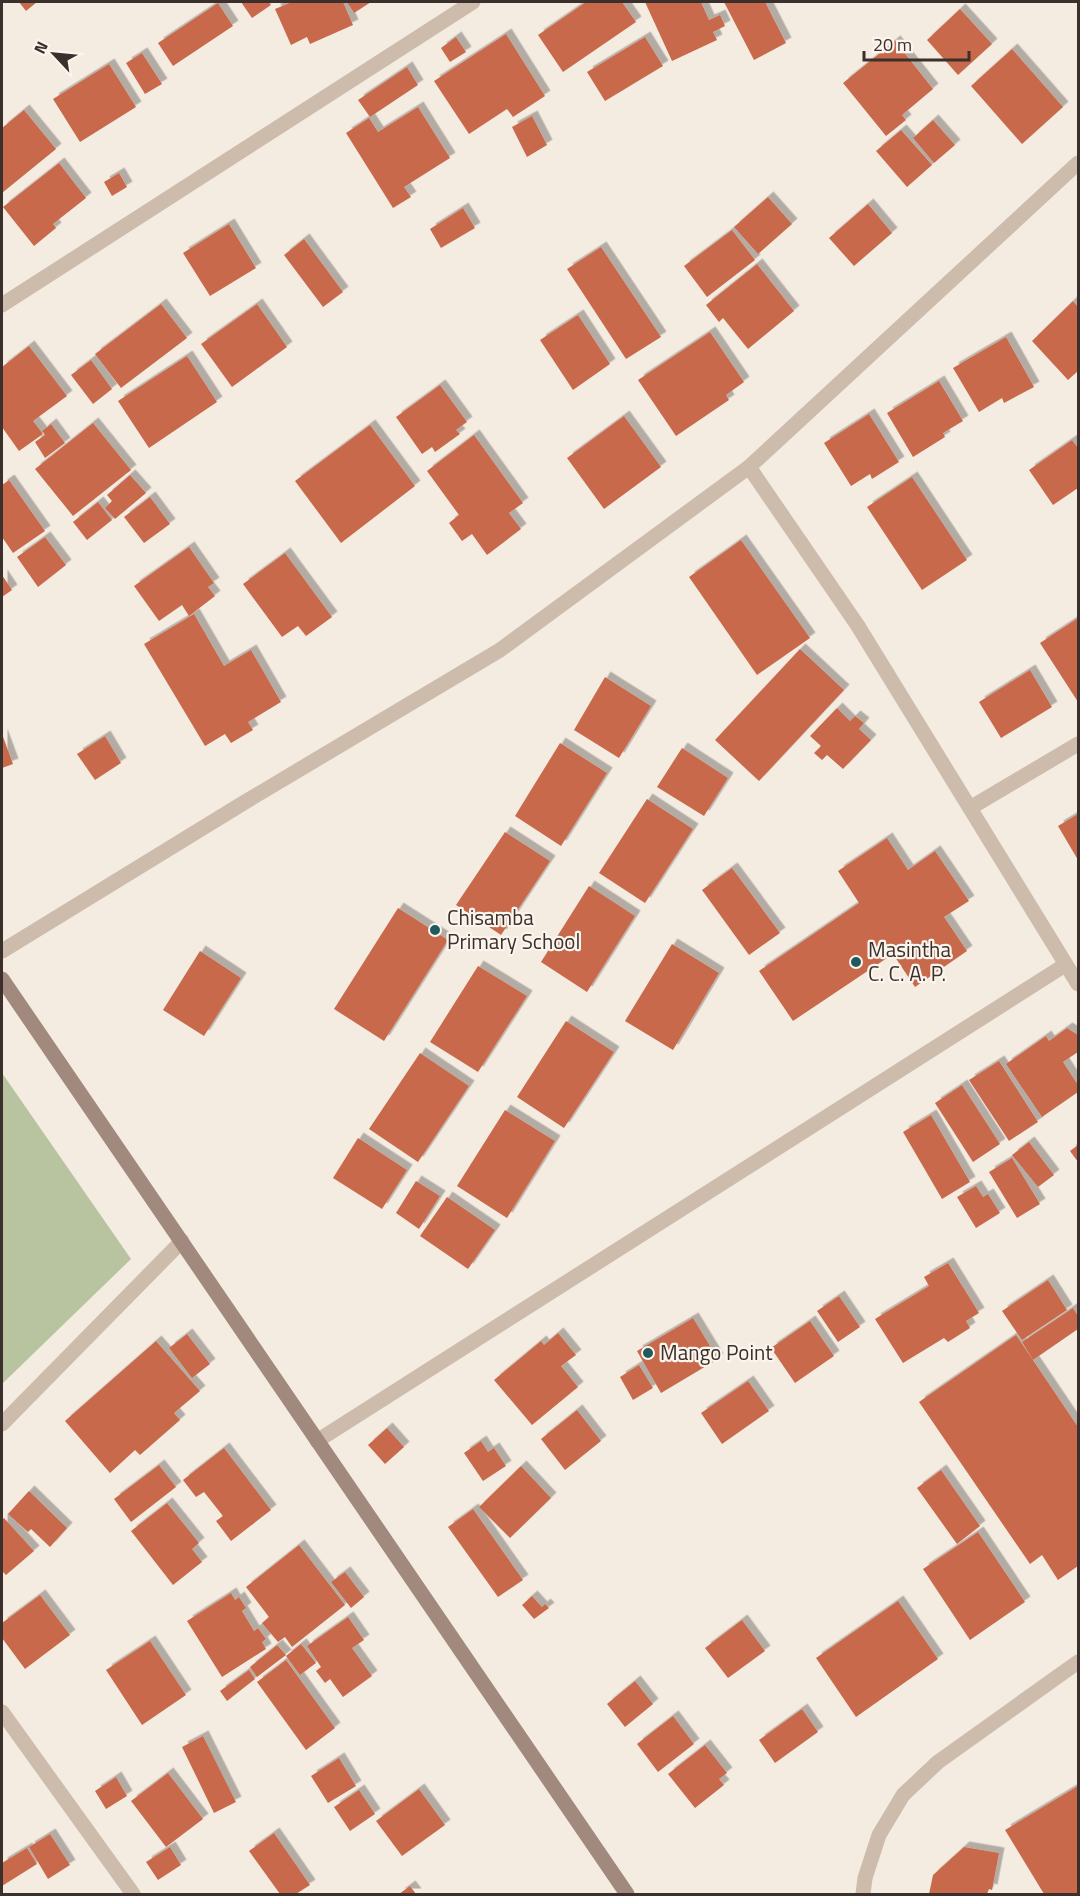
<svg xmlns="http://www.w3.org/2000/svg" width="1080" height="1896" viewBox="0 0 1080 1896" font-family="'Titillium Web',sans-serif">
<defs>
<filter id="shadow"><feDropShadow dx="5.5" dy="-5.5" stdDeviation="0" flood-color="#0004"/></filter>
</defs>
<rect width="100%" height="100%" fill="#f4ebe1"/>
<polygon fill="#b8c4a0" points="2,1073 131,1259 2,1384"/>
<g fill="#c8694b" filter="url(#shadow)">
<polygon points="19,2 37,2 26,11"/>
<polygon points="241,2 268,2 271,5 252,18"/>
<polygon points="292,2 343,2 353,25 310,44 307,37 291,45 275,9"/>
<polygon points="347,2 371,2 354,13"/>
<polygon points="586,2 622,2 636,22 563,72 538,35"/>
<polygon points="645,2 701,2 709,20 720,15 725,26 713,32 717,40 672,61"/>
<polygon points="724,2 765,2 786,43 754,60"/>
<polygon points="218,3 233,26 173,66 158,43"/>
<polygon points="960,9 992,44 958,75 927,40"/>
<polygon points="506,34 545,96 513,117 507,109 469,134 434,81"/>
<polygon points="456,37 466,52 450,62 441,48"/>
<polygon points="645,37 663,66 605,101 587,72"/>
<polygon points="895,41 933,89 902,115 906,120 886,136 843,83"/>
<polygon points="1012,49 1063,107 1022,144 971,86"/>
<polygon points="142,53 162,84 145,94 126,63"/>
<polygon points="109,64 136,107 80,142 53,99"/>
<polygon points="407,67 418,85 370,117 358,100"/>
<polygon points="418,107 450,158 404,187 411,197 393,208 346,133 369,118 378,132"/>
<polygon points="24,110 56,149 2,193 2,128"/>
<polygon points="532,116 547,145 527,157 512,127"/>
<polygon points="933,120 955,145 934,163 913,138"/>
<polygon points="901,130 932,165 907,187 876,151"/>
<polygon points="59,163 86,198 53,224 56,228 34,246 3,207"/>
<polygon points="119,173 127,187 112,196 104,182"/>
<polygon points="768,197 792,224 758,254 734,227"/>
<polygon points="868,204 892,233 854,266 829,238"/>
<polygon points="463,208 475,228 441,248 430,229"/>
<polygon points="229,224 256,268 210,296 183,253"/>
<polygon points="732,230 755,260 707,297 684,266"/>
<polygon points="304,239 343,292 323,307 284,255"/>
<polygon points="601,247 661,337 626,359 567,269"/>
<polygon points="757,264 794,311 748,349 723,318 719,322 706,305"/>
<polygon points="1073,301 1078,307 1078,371 1068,380 1032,341"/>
<polygon points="161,304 187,338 121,388 95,354"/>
<polygon points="257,304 287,347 232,387 201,344"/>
<polygon points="578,315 610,364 573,390 540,340"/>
<polygon points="710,332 744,382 726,395 729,400 676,436 638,380"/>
<polygon points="1006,337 1034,387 1004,403 1002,398 979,412 953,368"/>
<polygon points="29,346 67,396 33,421 43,434 19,451 2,427 2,367"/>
<polygon points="187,356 217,402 149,448 118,401"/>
<polygon points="91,360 112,389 93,404 71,375"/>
<polygon points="939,381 963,421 943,433 945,437 913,457 887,413"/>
<polygon points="440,385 467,422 456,430 460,434 435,452 432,447 422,454 396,417"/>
<polygon points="869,414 899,462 872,479 870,474 851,486 824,443"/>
<polygon points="624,416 661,467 604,509 567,458"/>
<polygon points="93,423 131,470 73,516 35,469"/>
<polygon points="51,424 65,443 45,458 35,442 45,435 42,431"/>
<polygon points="370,425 415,486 341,543 295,481"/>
<polygon points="474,435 523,503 509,513 521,529 487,555 472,534 462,541 449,523 459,515 427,471"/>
<polygon points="1072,440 1078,448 1078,488 1053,505 1029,470"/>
<polygon points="130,475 146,493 115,519 105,508 112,501 107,495"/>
<polygon points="912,477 967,560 922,590 867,507"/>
<polygon points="9,480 45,531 13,553 2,537 2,485"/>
<polygon points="150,497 170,524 144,543 124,517"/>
<polygon points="98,502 112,520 87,540 73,522"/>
<polygon points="45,537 66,565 38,587 17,557"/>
<polygon points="741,540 810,638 757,675 689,577"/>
<polygon points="189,547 214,583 208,587 215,596 189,616 182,605 159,621 134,586"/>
<polygon points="285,553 332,617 306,636 298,626 282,637 243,584"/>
<polygon points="2,575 12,590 2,597"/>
<polygon points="194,614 224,666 251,650 281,702 248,722 253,730 231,743 225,734 205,746 144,644"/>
<polygon points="1078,618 1078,702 1040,643"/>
<polygon points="800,649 844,690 759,781 715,740"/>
<polygon points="1030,670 1052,707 1001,738 979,702"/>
<polygon points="605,677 651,706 619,758 574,730"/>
<polygon points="837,708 850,721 855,716 864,723 859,729 871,740 843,769 827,755 822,760 814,753 821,746 810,736"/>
<polygon points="2,734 13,764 2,768"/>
<polygon points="105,736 121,763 95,780 77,754"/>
<polygon points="560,743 607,773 561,846 515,816"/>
<polygon points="682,748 728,778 704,816 657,787"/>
<polygon points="647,799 693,829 645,903 599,873"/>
<polygon points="1078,814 1078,860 1058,826"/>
<polygon points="505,832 550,861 501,935 456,905"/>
<polygon points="887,838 908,870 935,851 969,901 944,917 967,951 915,987 893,954 793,1021 759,971 859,903 838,871"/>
<polygon points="732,868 780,933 749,955 702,890"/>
<polygon points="589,886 635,916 587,992 541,962"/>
<polygon points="398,908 448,940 384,1041 334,1009"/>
<polygon points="672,944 719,973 673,1050 625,1021"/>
<polygon points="200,951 241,978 204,1036 163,1010"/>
<polygon points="478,966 527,996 478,1072 430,1042"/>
<polygon points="566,1021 614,1052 564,1128 517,1097"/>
<polygon points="1067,1028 1078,1035 1078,1052 1063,1062 1078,1085 1078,1092 1042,1117 1006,1064 1046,1036 1049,1041"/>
<polygon points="420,1053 469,1086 418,1162 369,1129"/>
<polygon points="999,1061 1038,1122 1009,1141 969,1080"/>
<polygon points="962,1085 1000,1144 973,1162 935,1103"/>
<polygon points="505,1110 555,1141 507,1218 457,1186"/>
<polygon points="931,1115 970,1182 942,1199 903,1132"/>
<polygon points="358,1138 407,1170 382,1209 333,1178"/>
<polygon points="1029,1142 1054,1175 1038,1187 1012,1155"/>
<polygon points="1078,1145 1078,1162 1070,1151"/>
<polygon points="1012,1158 1040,1204 1017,1218 989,1172"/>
<polygon points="416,1181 440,1196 419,1229 396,1213"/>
<polygon points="976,1186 983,1197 988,1194 1000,1213 976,1228 957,1197"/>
<polygon points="447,1197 495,1230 468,1269 420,1236"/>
<polygon points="948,1263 979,1313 966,1321 970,1328 948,1342 944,1338 903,1363 875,1319 929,1286 924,1277"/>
<polygon points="1048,1280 1067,1310 1022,1340 1002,1311"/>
<polygon points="839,1296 860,1327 838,1342 817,1311"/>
<polygon points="1073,1308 1078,1316 1078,1329 1033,1360 1022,1342"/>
<polygon points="693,1318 718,1359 661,1393 637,1351"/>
<polygon points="810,1321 834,1356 795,1383 771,1348"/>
<polygon points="558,1333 576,1355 561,1366 578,1387 532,1425 494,1380 541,1341 544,1345"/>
<polygon points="187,1334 210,1364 192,1378 169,1348"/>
<polygon points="1016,1335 1078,1427 1078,1566 1058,1580 1042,1555 1030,1564 919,1402"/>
<polygon points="156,1341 200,1391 174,1413 180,1420 140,1455 135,1450 110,1473 65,1421"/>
<polygon points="639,1365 653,1388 633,1400 620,1377"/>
<polygon points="748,1381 769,1411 722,1444 701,1413"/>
<polygon points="577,1410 601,1441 565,1470 541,1439"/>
<polygon points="387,1428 404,1447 385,1464 368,1445"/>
<polygon points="481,1441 488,1452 494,1448 506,1466 483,1481 464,1453"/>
<polygon points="224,1448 271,1510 231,1541 216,1521 223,1516 204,1492 196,1497 183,1480"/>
<polygon points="159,1465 176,1487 131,1522 114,1499"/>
<polygon points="521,1466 551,1498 510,1538 479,1507"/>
<polygon points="941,1470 980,1526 957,1544 917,1488"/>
<polygon points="29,1491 67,1528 50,1547 31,1529 28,1532 8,1514"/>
<polygon points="167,1503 199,1543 192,1549 202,1562 173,1585 131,1531"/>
<polygon points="473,1509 523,1580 498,1597 448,1527"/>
<polygon points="4,1518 34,1551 6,1575 2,1571 2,1520"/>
<polygon points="978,1532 1025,1602 970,1640 923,1569"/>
<polygon points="299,1545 345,1605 292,1647 285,1637 278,1642 262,1623 269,1617 246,1587"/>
<polygon points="345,1572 364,1597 351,1608 331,1582"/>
<polygon points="231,1593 235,1600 239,1597 246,1608 242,1611 254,1631 258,1628 266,1639 262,1642 266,1649 222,1677 187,1621"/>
<polygon points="40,1595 70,1635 25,1669 2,1638 2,1623"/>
<polygon points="532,1596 542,1607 545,1604 549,1608 534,1619 522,1605"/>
<polygon points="898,1601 938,1659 856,1717 816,1658"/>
<polygon points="348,1617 364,1640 352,1648 372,1676 343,1697 330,1679 325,1683 316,1671 321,1667 307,1646"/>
<polygon points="742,1620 765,1651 728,1678 705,1648"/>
<polygon points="150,1641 186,1695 142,1725 106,1670"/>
<polygon points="301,1644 316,1663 300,1675 286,1656"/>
<polygon points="277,1645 286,1655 257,1677 250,1667"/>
<polygon points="286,1660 335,1728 306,1750 257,1682"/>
<polygon points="249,1670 255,1679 227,1701 220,1691"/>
<polygon points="635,1681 653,1704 625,1727 607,1704"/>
<polygon points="802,1709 818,1732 775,1763 759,1740"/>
<polygon points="673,1716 694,1744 658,1772 637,1744"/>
<polygon points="203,1736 236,1802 214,1813 182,1747"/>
<polygon points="705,1745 727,1773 719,1779 724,1785 695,1808 668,1774"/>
<polygon points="339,1758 356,1786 328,1803 311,1776"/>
<polygon points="168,1773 203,1819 166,1847 131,1801"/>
<polygon points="116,1777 127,1796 106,1809 95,1791"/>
<polygon points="1078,1786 1078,1894 1044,1894 1005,1830"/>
<polygon points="419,1789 445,1825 402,1856 376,1821"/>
<polygon points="359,1790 375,1814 350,1831 334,1807"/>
<polygon points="274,1833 310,1885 296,1894 280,1894 249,1851"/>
<polygon points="50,1834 70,1865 48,1879 29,1847"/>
<polygon points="170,1847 181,1865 158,1880 146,1862"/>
<polygon points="964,1847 999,1853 992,1890 989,1889 987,1894 929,1894 933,1875"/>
<polygon points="27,1848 37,1864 2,1886 2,1863"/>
<polygon points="410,1886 416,1894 399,1894"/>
</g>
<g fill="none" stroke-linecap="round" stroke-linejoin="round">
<g stroke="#cdbbac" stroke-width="15">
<polyline points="2,305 473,2"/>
<polyline points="749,467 858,626 1078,984"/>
<polyline points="970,808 1078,744"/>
<polyline points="2,951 245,802 500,650 749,467 1078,163"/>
<polyline points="2,1424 182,1241"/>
<polyline points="317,1441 1065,965"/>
<polyline points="2,1712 133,1894"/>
<polyline points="863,1894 865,1878 879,1835 903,1795 938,1762 1078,1662"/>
</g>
<polyline stroke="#a18a7d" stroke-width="15" points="2,979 627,1894"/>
</g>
<g fill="#1f5a5e" stroke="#fbf5ee" stroke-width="2">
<circle cx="435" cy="930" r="6"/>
<circle cx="856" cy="962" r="6"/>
<circle cx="648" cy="1353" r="6"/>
</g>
<g text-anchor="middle" stroke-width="4.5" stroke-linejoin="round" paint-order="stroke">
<g font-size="21" fill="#3b302b" stroke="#fbf5ee" text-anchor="start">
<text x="447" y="925">Chisamba<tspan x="447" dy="24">Primary School</tspan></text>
<text x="868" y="957">Masintha<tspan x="868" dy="24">C. C. A. P.</tspan></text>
<text x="660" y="1360">Mango Point</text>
</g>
</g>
<rect width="1080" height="1896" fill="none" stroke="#3b302b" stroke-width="6"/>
<g transform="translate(54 54) rotate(296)" stroke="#fbf5ee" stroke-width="4.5" paint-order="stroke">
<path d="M0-4.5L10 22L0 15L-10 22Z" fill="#3b302b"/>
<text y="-9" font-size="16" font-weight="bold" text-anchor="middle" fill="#3b302b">N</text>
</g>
<path d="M864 51v9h105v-9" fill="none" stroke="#3b302b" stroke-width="3"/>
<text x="873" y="51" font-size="18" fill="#3b302b" stroke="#fbf5ee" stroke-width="4.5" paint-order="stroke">20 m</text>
</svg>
